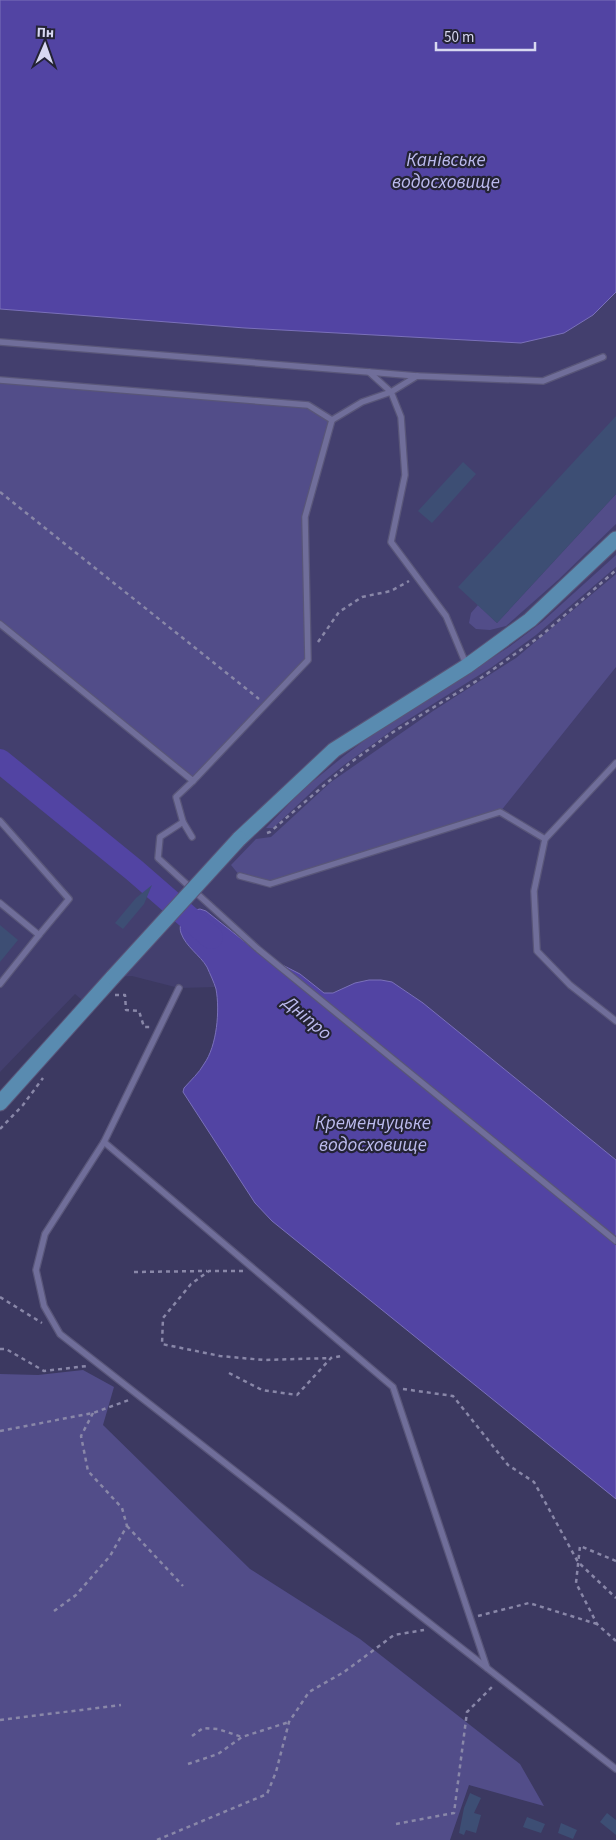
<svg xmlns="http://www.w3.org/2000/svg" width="616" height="1840" viewBox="0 0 616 1840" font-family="'Source Sans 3',sans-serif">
<rect width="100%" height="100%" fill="#3c3961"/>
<polygon fill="#433f6e" points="616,292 616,1160 423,1003 392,982 343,989 329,994 324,993 300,974 259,953 206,911 200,909 181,932 184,939 206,965 216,987 179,988 132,976 113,977 88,1005 75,994 0,1072 0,309 245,328 521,343 593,315"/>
<g fill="#524d89">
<polygon points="0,380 308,405 332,420 305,517 308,660 193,781 0,624"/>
<polygon points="616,494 616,524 558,580 506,626 490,630 476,629 469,623 471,613 478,605 497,623"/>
<polygon points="616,555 616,567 536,635 492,667 398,726 344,765 320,784 273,828 266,828 301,791 344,756 378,730 509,647 542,622"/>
<polygon points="616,574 616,667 500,812 270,884 240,876 231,865 256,839 271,837 331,782 433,711 516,658"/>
<polygon points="83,1370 114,1387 103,1425 250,1569 360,1639 520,1764 544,1806 469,1785 450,1840 0,1840 0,1374 38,1375"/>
</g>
<g fill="#5244a3" stroke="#7a70ba">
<polygon points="0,0 616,0 616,292 593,315 564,333 521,343 245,328 0,309"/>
<path d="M200,909l6,2 53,42 41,21 24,19h9l22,-10 14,-3h12l11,2 31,21 193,157v339l-344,-278 -17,-18 -72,-111 1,-4c7,-8 15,-15 20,-24 13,-18 16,-54 12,-75 -2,-7 -6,-15 -9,-22 -7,-12 -21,-20 -26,-34 -4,-12 8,-22 19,-24z"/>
</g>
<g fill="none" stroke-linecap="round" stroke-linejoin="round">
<polyline stroke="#5244a3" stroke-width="24" points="0,761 134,870 211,937"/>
</g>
<g fill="#3d4e74">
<polygon points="616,416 616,494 497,623 458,587"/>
<polygon points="463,462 476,474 432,523 418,511"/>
<polygon points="152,885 144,904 123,929 115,923 136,898"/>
<polygon points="0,925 18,940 0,962"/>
<polygon points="470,1793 481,1798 474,1813 481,1815 476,1833 466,1830 464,1835 459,1833 464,1808"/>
<polygon points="607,1813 616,1820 616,1835 600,1822"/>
<polygon points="527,1817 545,1824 541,1833 523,1827"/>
<polygon points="561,1823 577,1830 573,1839 558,1833"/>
</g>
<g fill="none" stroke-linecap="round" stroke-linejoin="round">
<g stroke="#595679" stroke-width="8">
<g id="lane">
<polyline points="0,342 369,372 391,392 401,417 405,475 391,542 446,616 466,664"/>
<polyline points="369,372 417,376"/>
<polyline points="0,380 308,405 332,420 305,517 308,660 193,781 0,624"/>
<polyline points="332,420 362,402 391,392 417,376 543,381 603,357"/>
<polyline points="616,763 545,839 534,891 537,951 570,985 616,1021"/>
<polyline points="0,821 69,899 39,935"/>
<polyline points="183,822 160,837 158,858 258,949 616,1241"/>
<polyline points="192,837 183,822 176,797 193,781"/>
<polyline points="240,876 270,884 500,812 545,839"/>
<polyline points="0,903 39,935 0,984"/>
<polyline points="179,988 104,1142 45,1234 36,1270 44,1306 60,1334 616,1769"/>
<polyline points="104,1142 393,1387 487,1668"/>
</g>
</g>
<g stroke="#595679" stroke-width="17">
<g id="primary">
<polyline points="239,839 334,750 467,666 530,620 616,539"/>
<polyline points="0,1103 113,977"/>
</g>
</g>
<g stroke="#8987a8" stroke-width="2.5" stroke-dasharray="4 4" stroke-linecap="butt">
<polyline points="0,492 259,699"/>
<polyline points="318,642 339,612 362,597 391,591 409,581"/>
<polyline points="267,833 270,832 350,763 390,734 478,680 542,635 616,570"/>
<polyline points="115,995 125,995 126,1010 139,1011 144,1027 150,1027"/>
<polyline points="0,1129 23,1105 43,1078"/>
<polyline points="243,1271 209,1271 191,1284 163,1318 162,1344 220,1356 264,1360 331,1358"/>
<polyline points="134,1272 207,1271"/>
<polyline points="0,1297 42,1323"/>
<polyline points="0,1349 6,1349 44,1371 87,1366"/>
<polyline points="229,1373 262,1390 297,1395 331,1358 341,1356"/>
<polyline points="403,1389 453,1396 508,1465 534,1482 578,1562 616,1598"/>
<polyline points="0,1431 93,1413 129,1400"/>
<polyline points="127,1526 183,1586"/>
<polyline points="616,1561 580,1546 576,1583 597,1624 616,1641"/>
<polyline points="54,1611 76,1595 110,1556 127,1526 122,1508 88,1471 81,1436 93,1413"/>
<polyline points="478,1616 529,1603 597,1624"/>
<polyline points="0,1720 121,1705"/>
<polyline points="192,1736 203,1728 218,1729 242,1737"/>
<polyline points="188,1764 218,1754 242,1737 289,1722"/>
<polyline points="396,1824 454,1813 467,1712 494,1685"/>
<polyline points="157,1840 267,1794 276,1772 289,1722 309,1692 344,1672 394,1635 424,1630"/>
</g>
<use href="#lane" stroke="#706e9a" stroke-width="5.5"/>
<use href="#primary" stroke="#598bb0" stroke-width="15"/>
<g stroke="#595679" stroke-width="17" stroke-linecap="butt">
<polyline id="primary-bridge" points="113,977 239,839"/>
</g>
<use href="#primary-bridge" stroke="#598bb0" stroke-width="15"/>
</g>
<g text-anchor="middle" stroke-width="4.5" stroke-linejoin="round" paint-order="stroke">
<g font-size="19" font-style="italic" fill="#bbbaed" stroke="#242335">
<text x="446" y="166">Канівське<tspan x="446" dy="22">водосховище</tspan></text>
<text transform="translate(308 1017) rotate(40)" y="7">Дніпро</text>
<text x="373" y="1129">Кременчуцьке<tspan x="373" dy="22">водосховище</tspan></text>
</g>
</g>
<g transform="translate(45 45) rotate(2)" stroke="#242335" stroke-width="4" paint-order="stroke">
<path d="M0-4L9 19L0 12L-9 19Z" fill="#d8d8f1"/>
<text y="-8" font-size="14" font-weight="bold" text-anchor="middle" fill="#d8d8f1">Пн</text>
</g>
<path d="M436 42v8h99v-8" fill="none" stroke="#d8d8f1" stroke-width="2.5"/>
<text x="444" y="42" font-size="15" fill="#d8d8f1" stroke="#242335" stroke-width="4" paint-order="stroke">50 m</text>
</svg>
